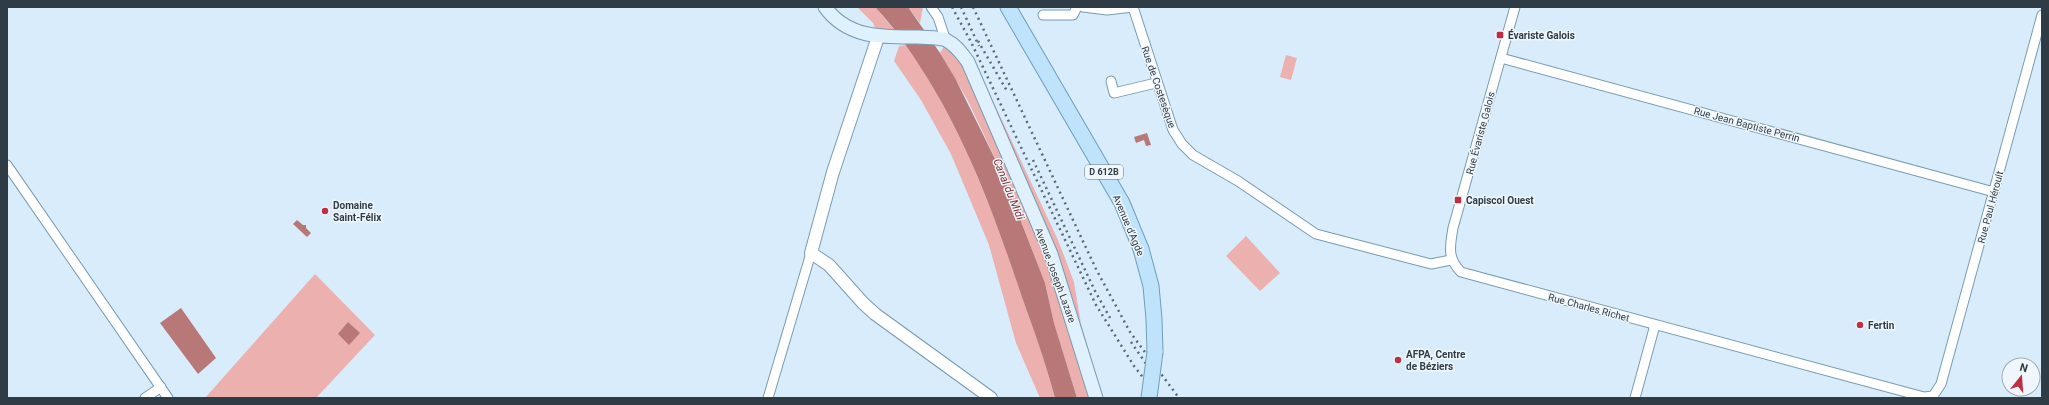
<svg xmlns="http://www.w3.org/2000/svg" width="2049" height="405" viewBox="0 0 2049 405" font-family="Roboto,sans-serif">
<rect width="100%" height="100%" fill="#d8ecfb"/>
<g fill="#ecb0af">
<polygon points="857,7 875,7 897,33 878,37 873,23"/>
<polygon points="908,7 923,7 920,23"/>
<polygon points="907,45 933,86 964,144 1009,254 1047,369 1055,398 1040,398 1016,343 989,245 951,154 921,100 894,61 899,46"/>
<polygon points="945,45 985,84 1058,240 1074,282 1081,324 1103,398 1077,398 1054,323 1045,283 1002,173 968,101 940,53"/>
<polygon points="1286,55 1297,58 1291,80 1280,77"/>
<polygon points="1246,236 1280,273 1260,291 1226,256"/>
<polygon points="315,274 375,335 316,398 205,398"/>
</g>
<g fill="#b97878">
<path d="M875,7h33l32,46 15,25 47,95 43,110 9,40 23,75h-22c-9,-34 -21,-68 -33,-101 -27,-80 -55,-158 -101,-229 -14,-22 -28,-42 -46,-61z"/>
<polygon points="1147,133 1151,145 1146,146 1144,140 1136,143 1134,137"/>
<polygon points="297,220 303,225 306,225 306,228 311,233 307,237 293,224"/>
<polygon points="181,308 216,358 198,374 160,323"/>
<polygon points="348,322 360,333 349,345 338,334"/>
</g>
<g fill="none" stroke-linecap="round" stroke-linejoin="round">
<g stroke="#7a9bb1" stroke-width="11">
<g id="minor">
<polyline points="931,7 938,17 946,41"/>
<polyline points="1083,7 1107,10 1133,7"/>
<polyline points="1133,7 1173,130 1182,144 1193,155 1238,181 1316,234 1431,264 1451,260"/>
<path d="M1515,7l-62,221c-3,18 -6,30 8,44l463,125 9,-1 8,-12 101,-369"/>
<polyline points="1043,15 1073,15 1077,7"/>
<polyline points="1501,58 1994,192"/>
<polyline points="1111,81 1114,93 1156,83"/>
<polyline points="7,165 168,398"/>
<polyline points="145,398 161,387"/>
<polyline points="768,398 811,253"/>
<polyline points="1635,398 1655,325"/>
</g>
</g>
<g stroke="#7a9bb1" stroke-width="14">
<polyline id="tertiary" points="878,37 833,172 811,253 829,265 863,303 875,314 991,398"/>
</g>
<g stroke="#7a9bb1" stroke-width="15">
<path id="secondary" d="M825,7c23,32 59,30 93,30 9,1 20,0 28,3 10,5 16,14 22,22l83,192 45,144"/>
</g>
<g stroke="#6f9dba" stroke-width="17">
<polyline id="primary" points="1008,7 1122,203 1141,249 1151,286 1154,319 1155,352"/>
</g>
<use href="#minor" stroke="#fff" stroke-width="9"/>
<use href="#tertiary" stroke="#fff" stroke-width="12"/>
<use href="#secondary" stroke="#def1fd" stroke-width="13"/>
<use href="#primary" stroke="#bee3fb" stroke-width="15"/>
<g stroke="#5a6974" stroke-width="2.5" stroke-dasharray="2 4" stroke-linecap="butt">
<polyline points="952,7 971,42 1096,305 1134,366 1159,398"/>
<polyline points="961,7 979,46"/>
<polyline points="973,7 1096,269 1130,332 1179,398"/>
<polyline points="978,41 1007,91"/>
<polyline points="1033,160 1095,291 1110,318"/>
<polyline points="1131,342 1149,368"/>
</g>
<g stroke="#6f9dba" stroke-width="17" stroke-linecap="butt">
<polyline id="primary-bridge" points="1149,398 1155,352"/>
</g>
<use href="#primary-bridge" stroke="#bee3fb" stroke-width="15"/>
</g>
<g fill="#bf2f41" stroke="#f0f7fc" stroke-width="1.5">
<rect x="1496" y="31" width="8" height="8" rx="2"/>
<rect x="1454" y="196" width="8" height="8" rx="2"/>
<circle cx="325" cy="211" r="4"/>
<circle cx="1860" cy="325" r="4"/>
<circle cx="1398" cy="360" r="4"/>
</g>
<g text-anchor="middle" stroke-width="3" stroke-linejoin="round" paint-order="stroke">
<rect fill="#f0f7fc" stroke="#69747d" stroke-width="1" x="1085" y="165" width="38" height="14" rx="3"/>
<g font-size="9" font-weight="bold" fill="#2f3c46">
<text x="1104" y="175">D 612B</text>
</g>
<g font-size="10" font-weight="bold" fill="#2f3c46" stroke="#f0f7fc" text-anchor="start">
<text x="1508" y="39">Évariste Galois</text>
<text x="1466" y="204">Capiscol Ouest</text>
<text x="333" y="209">Domaine<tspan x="333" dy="12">Saint-Félix</tspan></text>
<text x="1868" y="329">Fertin</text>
<text x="1406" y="358">AFPA, Centre<tspan x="1406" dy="12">de Béziers</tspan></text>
</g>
<g font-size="10" fill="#2f3c46" stroke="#f0f7fc">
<text transform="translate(1159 87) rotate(71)" y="4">Rue de Costesèque</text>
<text transform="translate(1747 124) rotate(15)" y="4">Rue Jean Baptiste Perrin</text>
<text transform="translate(1480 133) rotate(-75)" y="4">Rue Évariste Galois</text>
<text transform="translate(1990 207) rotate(-75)" y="4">Rue Paul Héroult</text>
<text transform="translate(1129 225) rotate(67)" y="4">Avenue d'Agde</text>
<text transform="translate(1056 275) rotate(70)" y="4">Avenue Joseph Lazare</text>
<text transform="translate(1589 307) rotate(15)" y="4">Rue Charles Richet</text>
</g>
<g font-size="11" font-style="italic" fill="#7d2c31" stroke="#f0f7fc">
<text transform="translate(1009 189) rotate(68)" y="4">Canal du Midi</text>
</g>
</g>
<rect width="2049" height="405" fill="none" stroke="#2f3c46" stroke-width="16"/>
<g transform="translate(2021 377) rotate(17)"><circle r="19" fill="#f0f7fc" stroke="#a3acb3"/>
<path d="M0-3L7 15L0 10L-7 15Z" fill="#bf2f41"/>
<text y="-6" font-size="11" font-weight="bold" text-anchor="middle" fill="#2f3c46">N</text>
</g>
</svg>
